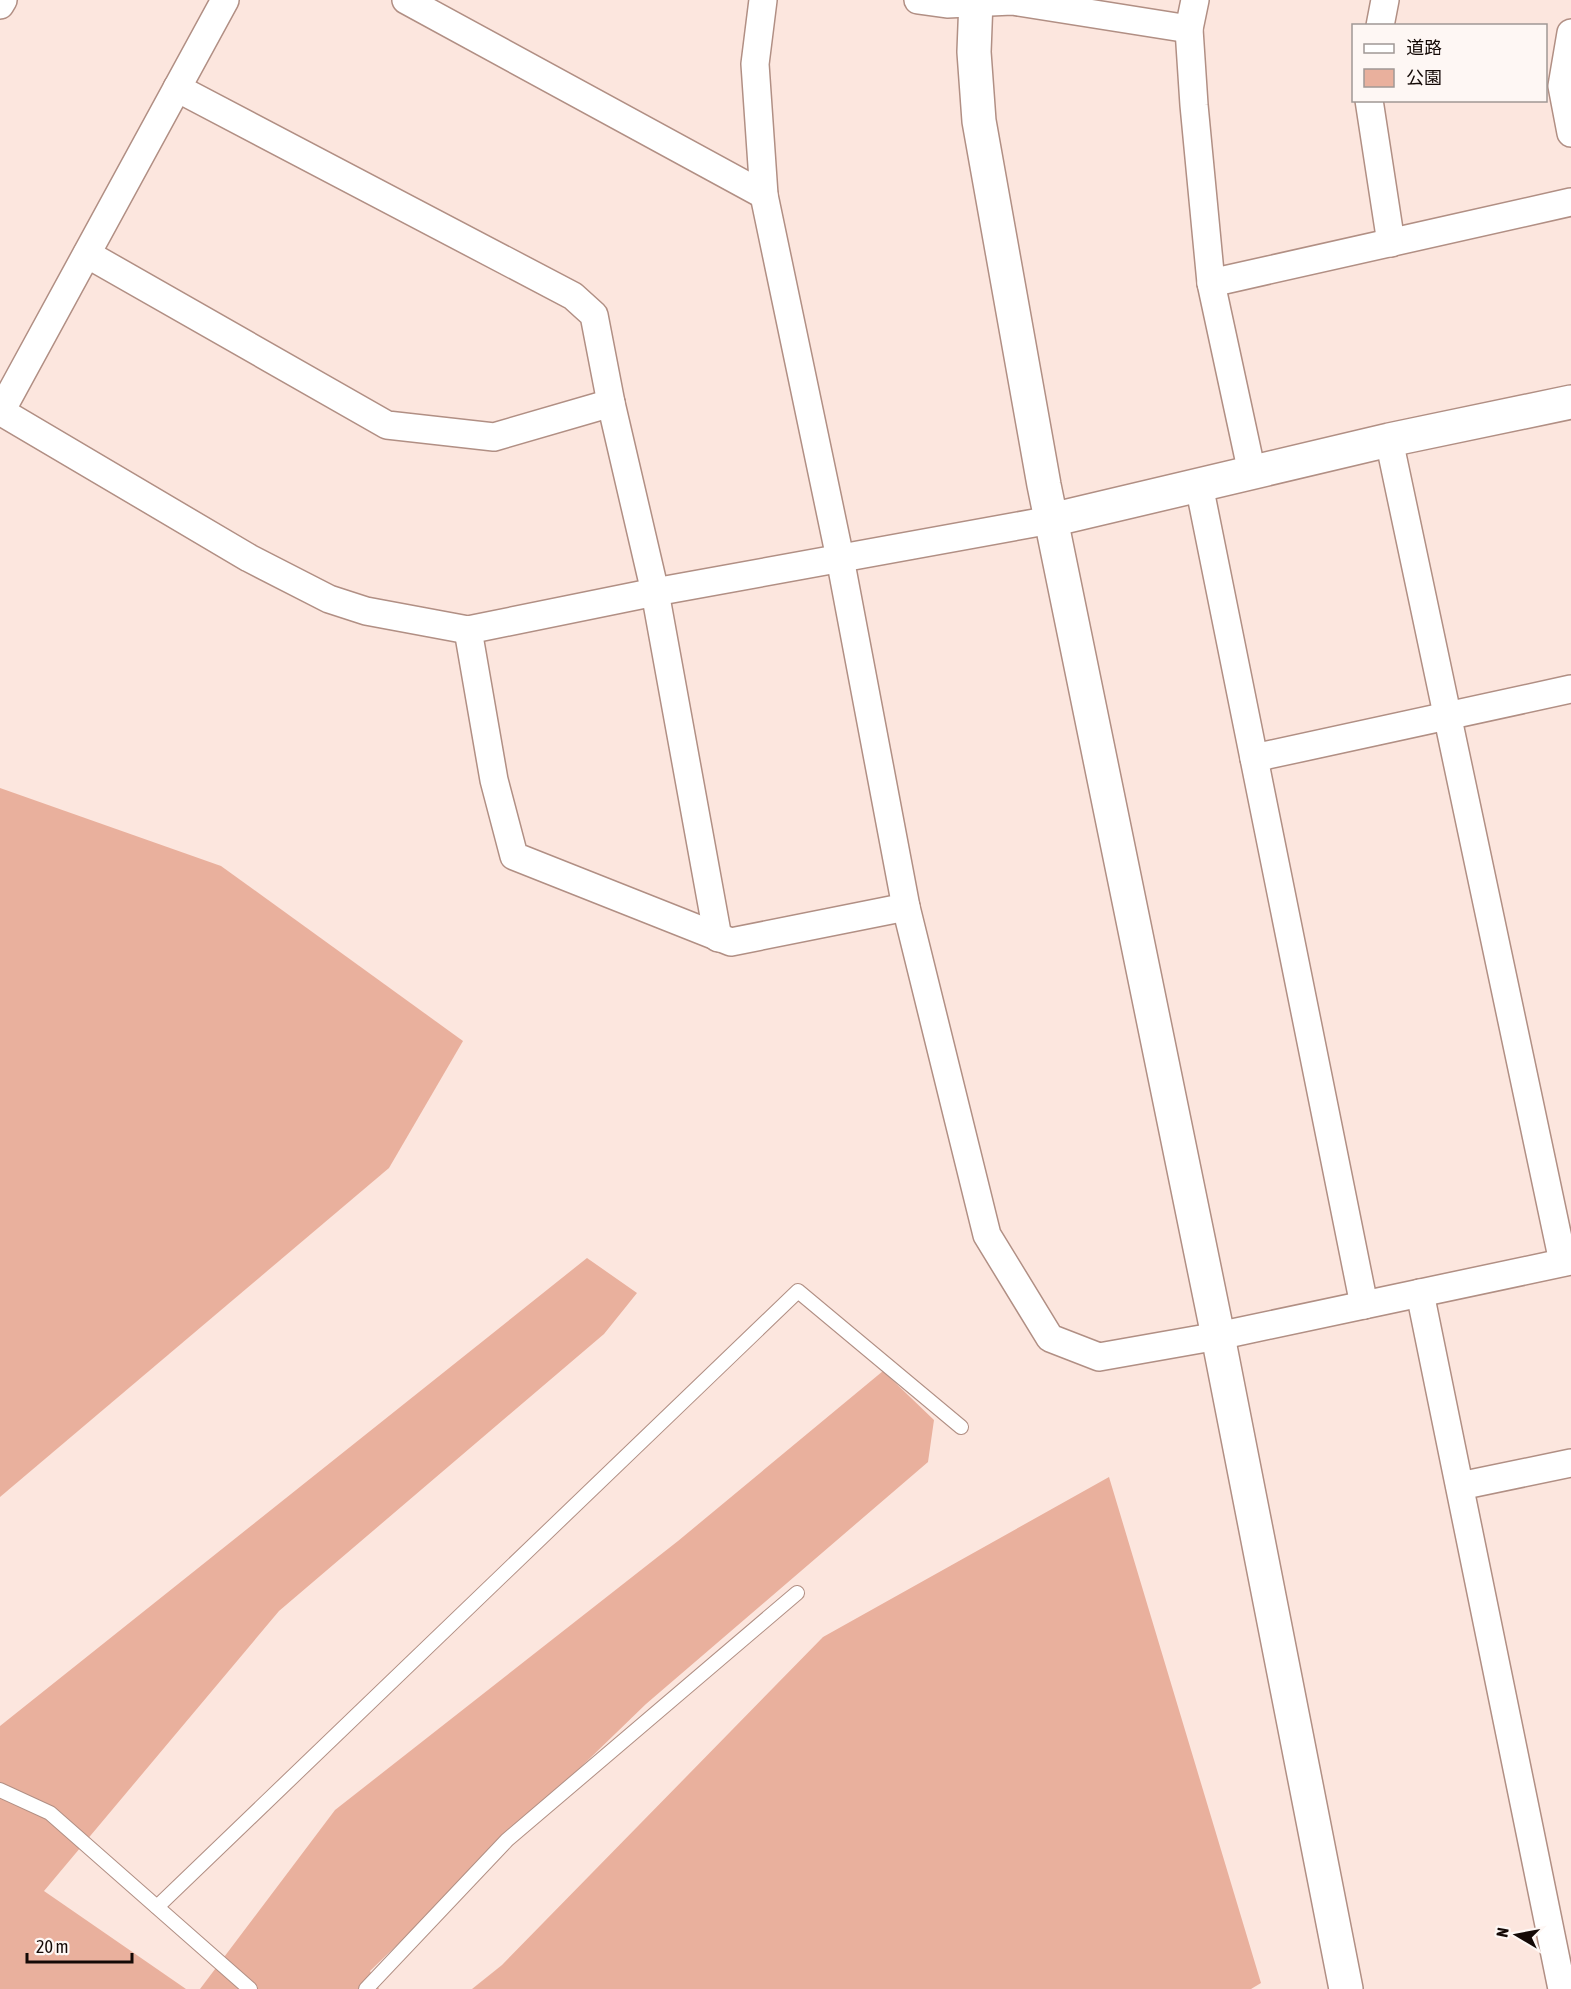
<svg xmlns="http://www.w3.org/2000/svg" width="1571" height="1989" viewBox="0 0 1571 1989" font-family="'Asap Condensed','Noto Sans JP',sans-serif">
<rect width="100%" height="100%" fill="#fce6de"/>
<g fill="#e9b09d">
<polygon points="0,788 221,866 463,1041 389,1168 0,1497"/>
<polygon points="587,1258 637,1293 604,1334 279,1611 44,1891 186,1989 0,1989 0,1726"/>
<polygon points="883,1371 934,1420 928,1462 646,1704 370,1971 379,1989 200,1989 335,1810 678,1541"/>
<polygon points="1109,1477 1261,1983 1251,1989 472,1989 502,1965 823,1637"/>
</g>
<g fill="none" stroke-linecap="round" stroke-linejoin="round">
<g stroke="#b18f84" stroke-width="16">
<g id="lane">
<polyline points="0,1790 50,1813 250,1989"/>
<polyline points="157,1907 798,1291 961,1427"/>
<polyline points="366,1989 507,1840 797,1593"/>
</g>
</g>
<g stroke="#b18f84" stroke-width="30">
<g id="street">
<polyline points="406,0 764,195"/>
<polyline points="763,0 755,64 764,195 840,558 906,907 987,1235 1050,1338 1099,1357 1218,1336 1571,1261"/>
<polyline points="918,0 947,4 1012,1 1189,29"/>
<polyline points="1195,0 1189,29 1194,105 1211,283 1252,473"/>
<polyline points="0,5 3,0"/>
<polyline points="1380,26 1385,0"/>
<polyline points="1571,33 1562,86 1571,133"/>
<polyline points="177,88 573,296 594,315 611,403 655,592 718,938"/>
<polyline points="1369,100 1391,243"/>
<polyline points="87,254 387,425 494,437 611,403"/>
<polyline points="1211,283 1571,202"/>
<polyline points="0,411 249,558 329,599 366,611 468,630 655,592 1051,520"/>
<polyline points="1,411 225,0"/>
<polyline points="1389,440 1563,1262"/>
<polyline points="1199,485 1364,1305"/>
<polyline points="468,630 494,780 514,856 731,942 906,907"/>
<polyline points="1254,758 1571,689"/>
<polyline points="1420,1293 1562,1989"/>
<polyline points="1460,1486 1571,1463"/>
</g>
</g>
<g stroke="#b18f84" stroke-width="36">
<g id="secondary">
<polyline points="976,0 974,52 979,121 1044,485 1218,1336 1346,1989"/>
<polyline points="1051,520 1389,440 1571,402"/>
</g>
</g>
<use href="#lane" stroke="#fff" stroke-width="14"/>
<use href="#street" stroke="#fff" stroke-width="27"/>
<use href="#secondary" stroke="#fff" stroke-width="33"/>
</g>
<rect x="1352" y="24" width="195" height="78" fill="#fef7f4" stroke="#a09895" stroke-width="1.5"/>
<rect x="1364" y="44" width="30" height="9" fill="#ffffff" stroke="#a09895" stroke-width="1.5"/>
<text x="1406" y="54" font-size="18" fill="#140906">道路</text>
<rect x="1364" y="69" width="30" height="18" fill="#e9b09d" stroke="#a09895" stroke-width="1.5"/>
<text x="1406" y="84" font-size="18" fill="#140906">公園</text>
<g transform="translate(1517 1935) rotate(280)" stroke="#fef7f4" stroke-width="4.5" paint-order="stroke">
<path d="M0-4.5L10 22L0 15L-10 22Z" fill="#140906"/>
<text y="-9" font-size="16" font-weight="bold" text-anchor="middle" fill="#140906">N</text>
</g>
<path d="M27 1953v9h105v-9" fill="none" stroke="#140906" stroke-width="3"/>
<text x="36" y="1953" font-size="18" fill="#140906" stroke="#fef7f4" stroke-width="4.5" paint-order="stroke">20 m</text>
</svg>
